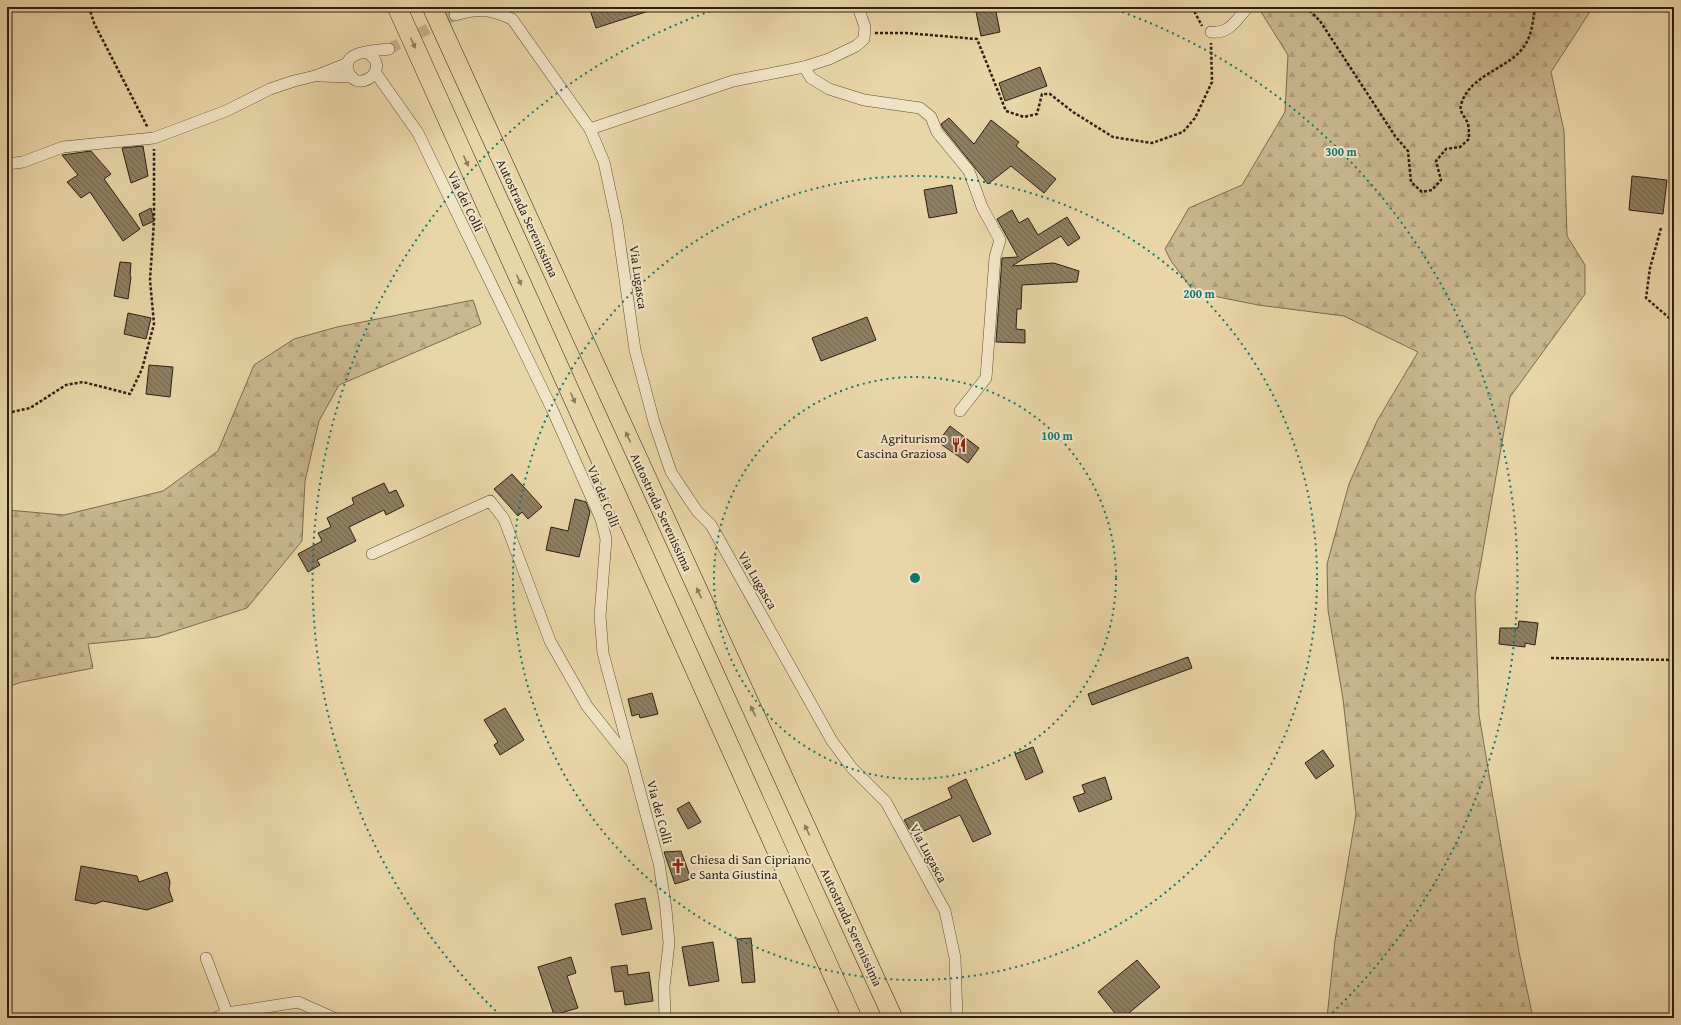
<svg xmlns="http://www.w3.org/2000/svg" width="1681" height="1025" viewBox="0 0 1681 1025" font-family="'Gentium Book Plus',serif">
<defs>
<pattern id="forest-firs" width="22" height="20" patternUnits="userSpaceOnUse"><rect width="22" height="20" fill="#c9b78f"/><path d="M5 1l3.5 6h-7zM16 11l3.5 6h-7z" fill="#ad9d7a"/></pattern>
<pattern id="building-back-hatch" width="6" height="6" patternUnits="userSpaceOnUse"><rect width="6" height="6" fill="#8e7e61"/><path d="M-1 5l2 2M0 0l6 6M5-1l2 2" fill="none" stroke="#74674f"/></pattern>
</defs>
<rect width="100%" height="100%" fill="#e9d6a8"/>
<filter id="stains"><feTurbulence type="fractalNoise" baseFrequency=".005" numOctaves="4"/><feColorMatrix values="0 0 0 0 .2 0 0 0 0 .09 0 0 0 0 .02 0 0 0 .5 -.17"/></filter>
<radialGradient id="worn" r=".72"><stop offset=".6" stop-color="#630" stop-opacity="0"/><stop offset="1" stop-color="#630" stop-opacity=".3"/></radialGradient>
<g fill="url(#forest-firs)" stroke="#7a6b52">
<polygon points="1258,7 1593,7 1551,72 1564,131 1567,236 1585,265 1585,294 1510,397 1475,596 1479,715 1519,952 1533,1018 1327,1018 1335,940 1356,814 1343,699 1328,610 1327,564 1349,484 1377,421 1418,352 1344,316 1258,305 1194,292 1171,261 1165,249 1189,208 1242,185 1285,112 1288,55"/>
<polygon points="473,300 481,324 339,385 319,421 305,481 302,541 247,608 157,637 88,644 93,668 22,682 7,687 7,510 64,515 163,491 218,451 254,365 294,339 337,327"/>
</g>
<g fill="url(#building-back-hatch)" stroke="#2c1f15">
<polygon points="589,7 655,7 655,9 596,28"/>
<polygon points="975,7 995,7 1000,32 981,36"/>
<polygon points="1040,67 1047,86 1005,101 999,83"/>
<polygon points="949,118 974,144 991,120 1019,142 1016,146 1056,179 1044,193 1011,166 988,184 943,128 941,124"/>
<polygon points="143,146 148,176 131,183 122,148"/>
<polygon points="91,151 111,174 104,179 140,229 123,241 90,192 81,198 67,182 78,175 62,155"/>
<polygon points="1632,176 1667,180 1663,214 1629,210"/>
<polygon points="952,185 957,213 929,218 924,190"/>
<polygon points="151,208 154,221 143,226 139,214"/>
<polygon points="1012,210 1019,223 1028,218 1038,235 1067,217 1080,238 1068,246 1061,236 1012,266 1054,263 1079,271 1077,282 1022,285 1021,309 1017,309 1016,329 1025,330 1025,343 996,342 1002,258 1018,257 997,219"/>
<polygon points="120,262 131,263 130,276 131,277 128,299 114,296"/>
<polygon points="128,313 151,318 146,339 124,334"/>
<polygon points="867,317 876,340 821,361 812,338"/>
<polygon points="149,365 173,367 170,397 146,394"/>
<polygon points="950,426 979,448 968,463 938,442"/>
<polygon points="512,474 542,507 528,519 522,512 518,516 494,489"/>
<polygon points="384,483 389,493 396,490 404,506 386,515 384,510 349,527 356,541 317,560 320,565 308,572 298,554 322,541 318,533 331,527 327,518 354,504 352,498"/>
<polygon points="575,499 586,502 590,512 579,557 546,550 551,527 568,531"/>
<polygon points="1519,621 1538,623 1535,645 1525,643 1525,647 1499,644 1500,628 1518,628"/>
<polygon points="1188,657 1192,668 1092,705 1088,694"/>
<polygon points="652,693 658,714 640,718 639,714 632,716 628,699"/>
<polygon points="505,708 524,740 500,755 494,745 498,742 484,720"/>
<polygon points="1033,747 1043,772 1026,780 1015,754"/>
<polygon points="1323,750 1334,766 1316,779 1305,763"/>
<polygon points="1105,777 1112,799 1079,812 1073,797 1085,793 1082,785"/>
<polygon points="966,779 991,834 973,842 960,815 913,836 904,820 952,798 948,788"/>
<polygon points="689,802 701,822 688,829 677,809"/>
<polygon points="681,851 691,879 675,884 664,852"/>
<polygon points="81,866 137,876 139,882 167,872 170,882 169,890 173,901 147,910 103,901 95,904 75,900"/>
<polygon points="645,898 652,929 622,935 615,904"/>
<polygon points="751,938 755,982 742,983 737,939"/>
<polygon points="713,942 719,981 689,986 682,947"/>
<polygon points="571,957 576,973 567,976 578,1008 554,1015 538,967"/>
<polygon points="1137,960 1160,987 1123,1018 1119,1018 1098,992"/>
<polygon points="627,965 628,975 649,972 653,1001 625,1005 623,991 615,992 611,967"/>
</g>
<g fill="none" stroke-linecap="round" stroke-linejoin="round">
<polyline stroke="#c3b18b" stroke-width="11" stroke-dasharray="11 5.5" stroke-linecap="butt" points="389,49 455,15"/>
<g stroke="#5b4d3a" stroke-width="12">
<g id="minor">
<path d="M455,15c24,-7 34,-6 57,4l78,110 143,-48 71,-14 25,-8 27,-13 8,-7 1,-12 -7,-20"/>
<path d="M1211,32c19,2 25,-12 37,-25"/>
<path d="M367,53c26,14 -8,42 -18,20 -11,-23 28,-22 40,-24"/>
<polyline points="804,67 811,78 829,89 864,100 920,108 931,117 937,132 969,171 982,207 1000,240 995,257 986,378 960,411"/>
<polyline points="375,72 418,133 552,409 601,519 606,539 600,616 603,653 659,863 666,909 669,943 664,987 665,1018"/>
<polyline points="320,76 352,77"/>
<polyline points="590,129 604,162 617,223 635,350 654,422 671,472 697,511 711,525 832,741 852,768 886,802 945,911 955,958 957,1018"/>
<polyline points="7,164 23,162 63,147 154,138 226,111 270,89 294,81 315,76 348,63"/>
<polyline points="372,554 490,501 504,519 550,641 587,706 630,760"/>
<polyline points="206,958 227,1013"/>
<polyline points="215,1018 227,1013 298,1002 334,1018"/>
</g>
</g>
<g stroke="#2c1f15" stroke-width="20">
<g id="motorway">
<polyline points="397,7 852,1018"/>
<polyline points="432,7 893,1018"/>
</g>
</g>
<g stroke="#2c1f15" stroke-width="2.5" stroke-dasharray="3 2" stroke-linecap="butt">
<polyline points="89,7 94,23 148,128"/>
<polyline points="1192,7 1202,26"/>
<path d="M1306,7l14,14 75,115 13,15 3,31 11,10 10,-2 9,-10 -5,-19 10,-12 14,-2 9,-8c0,-5 0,-10 -1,-15 -2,-7 -9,-11 -7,-19 8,-30 45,-35 62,-57 9,-12 10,-27 12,-41"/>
<polyline points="1672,7 1674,9"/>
<polyline points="875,33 906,33 977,39 1006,111 1024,117 1037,114 1042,94 1050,94 1073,112 1113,137 1152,143 1183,132 1195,118 1212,82 1211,43"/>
<polyline points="1661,228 1650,268 1646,298 1674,322"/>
<polyline points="7,413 30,408 66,385 83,382 130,394 142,369 154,324 150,280 154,221 154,149"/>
<polyline points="1551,658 1674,660"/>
</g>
<use href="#minor" stroke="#f1e4c6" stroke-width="11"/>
<use href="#motorway" stroke="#e9d6a8" stroke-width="19"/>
</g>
<defs><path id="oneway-solid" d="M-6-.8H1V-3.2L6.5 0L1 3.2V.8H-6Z"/></defs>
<g fill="#8a7a5e">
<use href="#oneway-solid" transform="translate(413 43) rotate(66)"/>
<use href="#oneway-solid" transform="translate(466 161) rotate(66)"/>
<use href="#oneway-solid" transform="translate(519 280) rotate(66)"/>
<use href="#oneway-solid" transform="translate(573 398) rotate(66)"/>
<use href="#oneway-solid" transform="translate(628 437) rotate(-115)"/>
<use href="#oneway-solid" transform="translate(699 593) rotate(-115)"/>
<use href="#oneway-solid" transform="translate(753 711) rotate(-115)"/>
<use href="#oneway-solid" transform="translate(807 830) rotate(-115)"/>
</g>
<g fill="none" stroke="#0f766e" stroke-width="2" stroke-dasharray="2 4">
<circle cx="915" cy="578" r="201"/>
<circle cx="915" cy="578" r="402"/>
<path d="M500 1015A603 603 0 0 1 719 8M1111 8A603 603 0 0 1 1330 1015"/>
</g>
<defs>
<g id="restaurant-bare" transform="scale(1.2)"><path d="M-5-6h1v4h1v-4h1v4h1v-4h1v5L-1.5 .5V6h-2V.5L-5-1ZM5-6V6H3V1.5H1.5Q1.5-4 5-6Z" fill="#8f2418" stroke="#f1e4c6" stroke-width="2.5" paint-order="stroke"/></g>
<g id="church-bare" transform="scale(1.2)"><path d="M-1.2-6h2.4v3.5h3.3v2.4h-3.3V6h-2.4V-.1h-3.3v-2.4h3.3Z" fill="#8f2418" stroke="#f1e4c6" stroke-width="2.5" paint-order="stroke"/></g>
</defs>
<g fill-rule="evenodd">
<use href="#restaurant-bare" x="959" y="445"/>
<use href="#church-bare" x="678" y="866"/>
</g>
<g text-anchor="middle" stroke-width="4" stroke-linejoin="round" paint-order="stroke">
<g font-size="13" fill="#2c1f15" stroke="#f1e4c6">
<text transform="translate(466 201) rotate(64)" y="5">Via dei Colli</text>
<text transform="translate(528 218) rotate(65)" y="5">Autostrada Serenissima</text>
<text transform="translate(639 277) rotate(82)" y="5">Via Lugasca</text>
<text transform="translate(604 496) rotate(68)" y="5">Via dei Colli</text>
<text transform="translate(662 512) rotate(65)" y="5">Autostrada Serenissima</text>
<text transform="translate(758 580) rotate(60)" y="5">Via Lugasca</text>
<text transform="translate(660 812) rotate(75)" y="5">Via dei Colli</text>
<text transform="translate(929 853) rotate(62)" y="5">Via Lugasca</text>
<text transform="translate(852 927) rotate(65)" y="5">Autostrada Serenissima</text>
</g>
<g font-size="13" fill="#2c1f15" stroke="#f1e4c6" text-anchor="end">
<text x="947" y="443">Agriturismo<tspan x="947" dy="15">Cascina Graziosa</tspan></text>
<text x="690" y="864" text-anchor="start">Chiesa di San Cipriano<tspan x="690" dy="15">e Santa Giustina</tspan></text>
</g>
</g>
<circle cx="915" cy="578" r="6" fill="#0f766e" stroke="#f1e4c6" stroke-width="2"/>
<g font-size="12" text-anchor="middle" font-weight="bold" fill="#0f766e" stroke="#f1e4c6" stroke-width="4" stroke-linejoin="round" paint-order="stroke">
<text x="1341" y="156">300 m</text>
<text x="1199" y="298">200 m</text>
<text x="1057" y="440">100 m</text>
</g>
<rect width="1681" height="1025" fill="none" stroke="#e9d6a8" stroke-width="24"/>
<rect x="8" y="8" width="1665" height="1009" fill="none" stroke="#2c1f15" stroke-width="2"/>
<rect x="12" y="12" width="1657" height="1001" fill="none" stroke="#2c1f15"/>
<rect width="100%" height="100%" filter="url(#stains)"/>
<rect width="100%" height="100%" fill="url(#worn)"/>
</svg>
